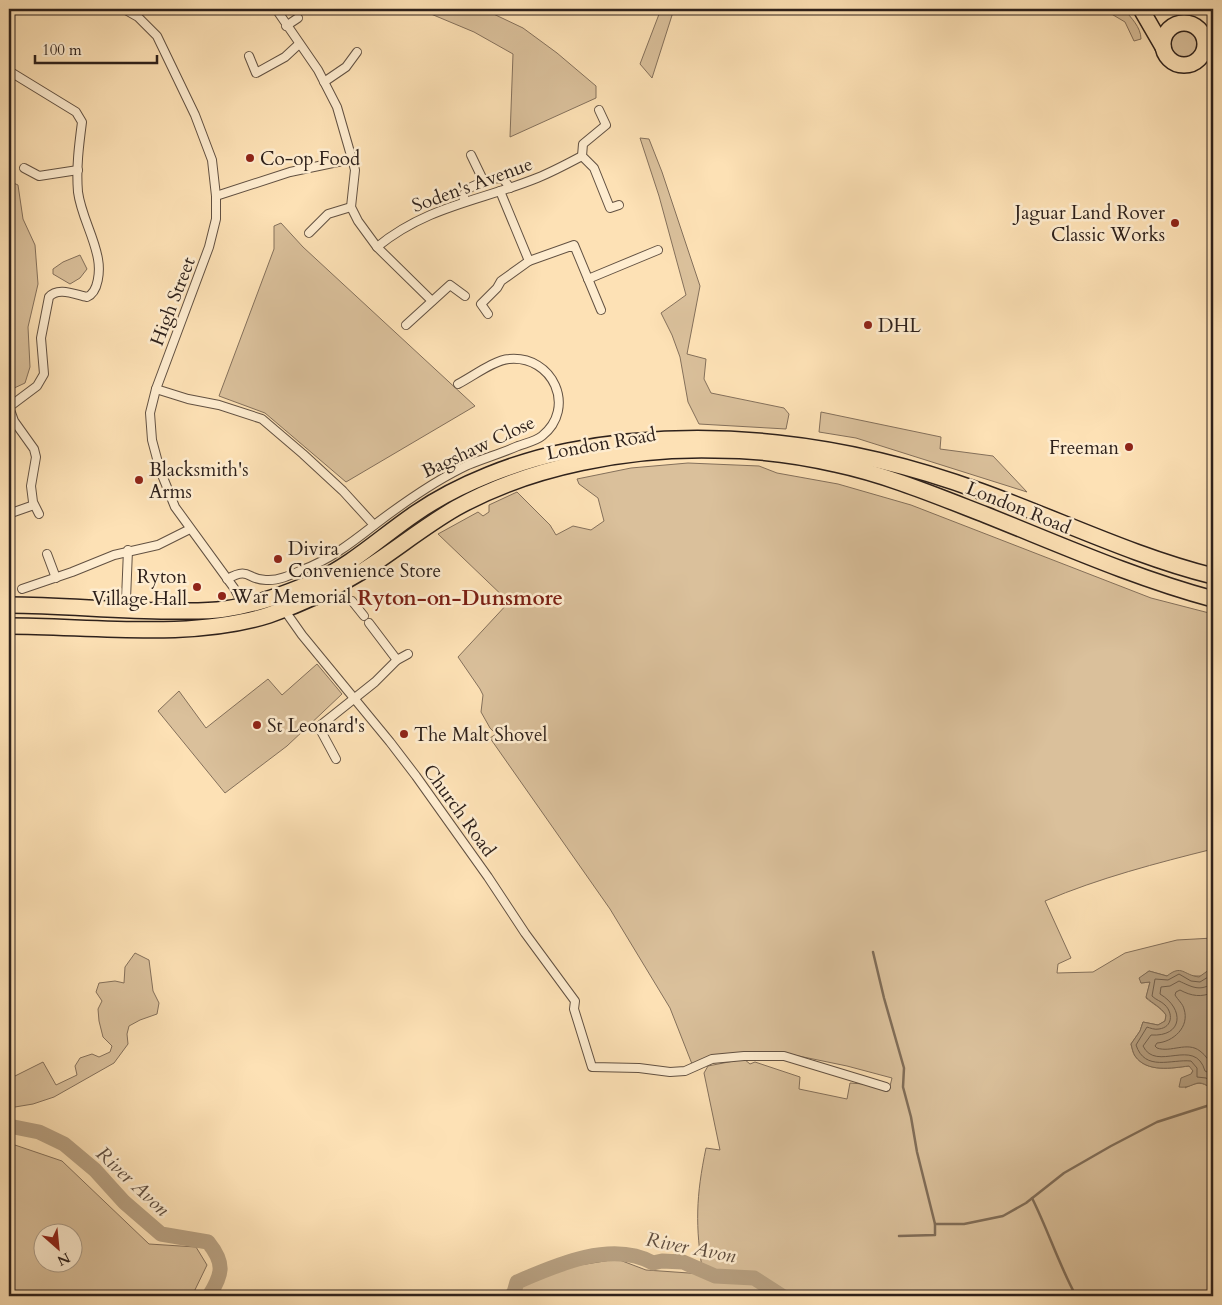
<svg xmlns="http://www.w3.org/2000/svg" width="1222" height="1305" viewBox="0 0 1222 1305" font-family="Cardo,serif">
<rect width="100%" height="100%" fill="#fde1b5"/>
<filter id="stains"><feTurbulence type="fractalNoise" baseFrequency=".004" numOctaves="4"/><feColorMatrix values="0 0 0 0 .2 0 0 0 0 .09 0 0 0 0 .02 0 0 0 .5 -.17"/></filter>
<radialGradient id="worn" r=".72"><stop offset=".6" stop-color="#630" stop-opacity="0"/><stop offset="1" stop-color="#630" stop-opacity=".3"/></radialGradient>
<g fill="#dac09b" stroke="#84705b" fill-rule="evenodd">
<polygon points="419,9 483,9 523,28 557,53 596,86 596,98 510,137 513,54 474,32"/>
<polygon points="661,9 674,9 652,78 640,64"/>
<path d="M1103,9h21c7,9 17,18 17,30l-7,2 -9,-19z"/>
<circle cx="1183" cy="45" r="15"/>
<polygon points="640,138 649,139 662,172 700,286 687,354 706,359 704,379 711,393 784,408 789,414 786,429 699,424 688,402 680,357 672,335 661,313 686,295 659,196"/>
<polygon points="9,181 18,185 23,219 35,245 38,284 28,327 30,367 25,383 10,390 9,315 14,295 9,267"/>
<polygon points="281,223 303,247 475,406 346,482 265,413 219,396 274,249 274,226"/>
<polygon points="80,255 87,269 80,278 70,284 53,274 53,269 63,262"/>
<polygon points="821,412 941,437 940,449 993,456 1027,492 856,438 819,432"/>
<path d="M688,463l71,3 18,7 61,11 73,21 240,93 62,16v235c-56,14 -114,29 -168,52l26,57 -13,6 -1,9 36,-1 32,-19 52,-13 36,-2v29l-10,9h-36l-18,-5 -9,7 1,5 9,-1 -4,16c7,6 14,9 20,17l-1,6 -7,4 -15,-3 -3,9 -9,13c1,4 2,9 4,12 12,17 37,12 54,10l4,4 -8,18c12,-6 18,-7 28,2v206h-715l7,-5 50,-22 62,-10 29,11 57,4c-8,-48 -7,-78 3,-126l14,2 -16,-77 4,-7 36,-7 6,5 5,-2 45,15 -1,12 48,10 3,-16 40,3 2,-8 -45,-12 -63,-13 -68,2 -24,9 -22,-56 -60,-99 -120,-171 6,-4 -6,-6 -9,-16 2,-17 -3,-6 -22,-32 51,-55 -71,-68 40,-22 5,4 6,-4v-7l28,-13 33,33 6,10 17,-9 18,4 13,-9 -6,-23 -19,-14 -2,-5 54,-11z"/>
<polygon points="317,664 342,694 287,746 225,793 158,711 179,691 206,728 268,679 282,695"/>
<polygon points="135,953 149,960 153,991 159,1003 157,1014 140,1020 129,1026 127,1034 128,1044 114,1063 54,1097 33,1104 9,1108 9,1079 43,1062 56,1085 77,1075 75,1066 80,1058 92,1054 99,1057 110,1052 112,1046 103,1037 99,1021 98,1009 102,1001 96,992 99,983 115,981 124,983 125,967"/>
<path d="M9,1143l53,18 87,83 47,3 11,18 -15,31h-183zM42,1232h30v30h-30z"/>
</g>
<path fill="#b7a081" stroke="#806d58" d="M1213,967v123c-18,-15 -17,-1 -34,-3l2,-9 10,-4 2,-3 -4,-5c-17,2 -42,7 -54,-10 -2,-3 -3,-8 -4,-12l9,-13 3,-9 15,3 7,-4 1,-6c-5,-8 -13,-11 -20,-18l4,-15 -9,1 -2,-5 10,-7 18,5c15,-12 16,-1 32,1z"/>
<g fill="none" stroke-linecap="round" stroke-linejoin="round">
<g stroke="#72604e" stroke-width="1">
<path d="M1213,974l-13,8 -9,-1 -12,-7 -11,6 -13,-1 -3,17c4,4 9,5 13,9 8,8 8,22 -6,24 -4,1 -9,-1 -12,-2l-11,18c9,27 35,14 55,16l6,7v9l9,1 7,5"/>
<path d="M1213,983c-13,9 -21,4 -34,-2l-9,5 -9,1 -1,7c25,15 23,43 -9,41l-8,11c13,27 52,-10 62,25l8,4"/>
<path d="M1213,992c-11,6 -22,4 -33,-2l-4,2 -1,3c3,5 8,9 9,14 6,18 -11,33 -27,34l-2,3 2,2c14,5 30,-7 43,3 6,4 9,11 13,15"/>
</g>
<g stroke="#806d58" stroke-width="2.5">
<polyline points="873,952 884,998 904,1068 903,1087 911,1117 917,1152 935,1224"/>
<path d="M1032,1198c16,32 27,67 44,98"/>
<polyline points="899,1236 935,1235 935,1224 964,1224 1003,1216 1026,1203 1064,1173 1111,1146 1157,1122 1213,1104"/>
</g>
<g stroke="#b7a081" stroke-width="15">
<path d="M9,1126l30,6 25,12 31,26 29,32 37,32 47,8c17,21 15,32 1,54"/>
<path d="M513,1296l4,-14c39,-17 95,-42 136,-19l9,-2 21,1 32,14 39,2 28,18"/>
</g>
<g stroke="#625142" stroke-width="10">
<g id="street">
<polyline points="124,9 138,17 157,36 195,115 212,160 216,196 216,219 209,247 156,389 150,413 152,440 160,470 175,507 234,588 243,605"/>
<polyline points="286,26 298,18"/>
<polyline points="249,56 256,73 285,57 299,44"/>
<path d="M9,71l67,41 6,10c-3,23 -6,46 -4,70 3,23 16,44 20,67 2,11 1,33 -11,38 -11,-2 -29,-11 -38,0l-8,41 3,36 -7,12 -28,21 5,14 20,28 2,8 -5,29 2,16 6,12"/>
<polyline points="324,82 346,67 357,52"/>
<polyline points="599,110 606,125 583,144 582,156 594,168 610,208 619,205"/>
<polyline points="471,155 484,182"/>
<polyline points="352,159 355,170 351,207 358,221 377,247 432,301"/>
<polyline points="24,168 39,176 78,170"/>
<polyline points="500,191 529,261"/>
<polyline points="216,196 290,172 352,159 337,107 318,70 276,9"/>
<path d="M464,202c0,-4 -1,-9 3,-12 4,-4 29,-14 35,-11 3,1 5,5 8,9"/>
<polyline points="309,233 328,214 351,207"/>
<path d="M377,247c50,-41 103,-46 160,-69 15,-6 30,-14 45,-22"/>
<polyline points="588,279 658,250"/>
<polyline points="488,314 481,304 497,288 501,281 529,261 574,245 601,310"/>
<polyline points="406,325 450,285 465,296"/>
<polyline points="156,389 188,399 219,405 262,419 303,454 343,491 374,525"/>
<polyline points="14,512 34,505"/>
<polyline points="47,554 56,578"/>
<path d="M227,579c24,-13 19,1 39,1 12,1 25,-5 36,-10 27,-10 48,-26 71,-44 30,-23 61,-45 95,-61 17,-7 34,-12 50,-19 8,-3 18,-5 24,-10 35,-28 11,-81 -33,-77 -15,1 -37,18 -51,25"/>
<polyline points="22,589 72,572 114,555 158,545 190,529"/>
<polyline points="126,599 128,550"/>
<polyline points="352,601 364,616"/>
<polyline points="283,608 302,635 390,742 416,776 488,877 525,933 575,1001 574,1009 592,1067 639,1068 670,1072 685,1071 712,1059 744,1056 784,1056 886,1087"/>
<polyline points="369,623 397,660"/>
<polyline points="336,759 321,731 321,725 375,682 397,660 408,654"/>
</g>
</g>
<g stroke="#2e211b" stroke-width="18">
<g id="highway">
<polyline points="1141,9 1163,47"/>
<circle cx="1184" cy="44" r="21"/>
<path d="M9,605c53,0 106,6 159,6 19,0 38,1 57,-2 31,-4 62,-16 91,-28 37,-17 66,-45 100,-68 42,-29 101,-52 152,-62 138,-27 281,-8 412,40 78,28 153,65 233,85"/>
<path d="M9,626c81,0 182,14 260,-11 32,-11 63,-25 92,-43 32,-20 62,-45 95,-64 75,-42 174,-60 259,-58 40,0 82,5 120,14 52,11 102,32 151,51 75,30 149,63 227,84"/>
</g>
</g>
<use href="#street" stroke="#feeccf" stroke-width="8"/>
<use href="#highway" stroke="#fde1b5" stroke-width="15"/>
</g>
<g fill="#8f2418" stroke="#feeccf" stroke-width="2">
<circle cx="250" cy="158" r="5"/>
<circle cx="1175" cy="223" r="5"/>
<circle cx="868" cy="325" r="5"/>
<circle cx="1129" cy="447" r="5"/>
<circle cx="139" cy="480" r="5"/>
<circle cx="278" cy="559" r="5"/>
<circle cx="197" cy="587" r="5"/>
<circle cx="222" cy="596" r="5"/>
<circle cx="257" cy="725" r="5"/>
<circle cx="404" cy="734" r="5"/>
</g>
<g text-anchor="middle" stroke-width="5" stroke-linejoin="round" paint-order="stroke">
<g font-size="19" fill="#2e211b" stroke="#feeccf" text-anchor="start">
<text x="260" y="165">Co-op Food</text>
<text x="1165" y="219" text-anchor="end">Jaguar Land Rover<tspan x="1165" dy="22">Classic Works</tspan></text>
<text x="878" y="332">DHL</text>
<text x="1119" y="454" text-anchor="end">Freeman</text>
<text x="149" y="476">Blacksmith's<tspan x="149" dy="22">Arms</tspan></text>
<text x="288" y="555">Divira<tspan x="288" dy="22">Convenience Store</tspan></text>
<text x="187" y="583" text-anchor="end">Ryton<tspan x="187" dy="22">Village Hall</tspan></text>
<text x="232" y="603">War Memorial</text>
<text x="267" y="732">St Leonard's</text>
<text x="414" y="741">The Malt Shovel</text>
</g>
<g font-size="19" fill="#2e211b" stroke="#feeccf">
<text transform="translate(472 184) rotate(-20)" y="7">Soden's Avenue</text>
<text transform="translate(172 301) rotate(-69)" y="7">High Street</text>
<text transform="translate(601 443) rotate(-10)" y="7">London Road</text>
<text transform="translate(478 446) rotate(-25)" y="7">Bagshaw Close</text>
<text transform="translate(1019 507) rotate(22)" y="7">London Road</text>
<text transform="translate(460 810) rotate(54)" y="7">Church Road</text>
</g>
<g font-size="20" font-style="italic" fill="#5e4d3f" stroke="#feeccf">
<text transform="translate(133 1181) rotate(43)" y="7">River Avon</text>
<text transform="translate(691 1247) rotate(11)" y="7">River Avon</text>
</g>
<g font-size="21" font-weight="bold" fill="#7a1f14" stroke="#feeccf">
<text x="460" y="605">Ryton-on-Dunsmore</text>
</g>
</g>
<rect width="1222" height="1305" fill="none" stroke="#fde1b5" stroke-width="30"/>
<rect x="10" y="10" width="1202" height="1285" fill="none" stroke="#2e211b" stroke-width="2.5"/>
<rect x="15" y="15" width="1192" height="1275" fill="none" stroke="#2e211b"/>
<g transform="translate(58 1248) rotate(153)"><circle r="24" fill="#feeccf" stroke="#ab9b87"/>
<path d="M0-4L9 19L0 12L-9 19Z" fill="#8f2418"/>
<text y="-8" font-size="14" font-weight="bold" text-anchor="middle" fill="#2e211b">N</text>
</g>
<path d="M35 55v8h122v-8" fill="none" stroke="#2e211b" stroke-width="2.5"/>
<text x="42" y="55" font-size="15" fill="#2e211b" stroke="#feeccf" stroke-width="4" paint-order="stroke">100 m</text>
<rect width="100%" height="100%" filter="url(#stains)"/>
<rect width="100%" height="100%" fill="url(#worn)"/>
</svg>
